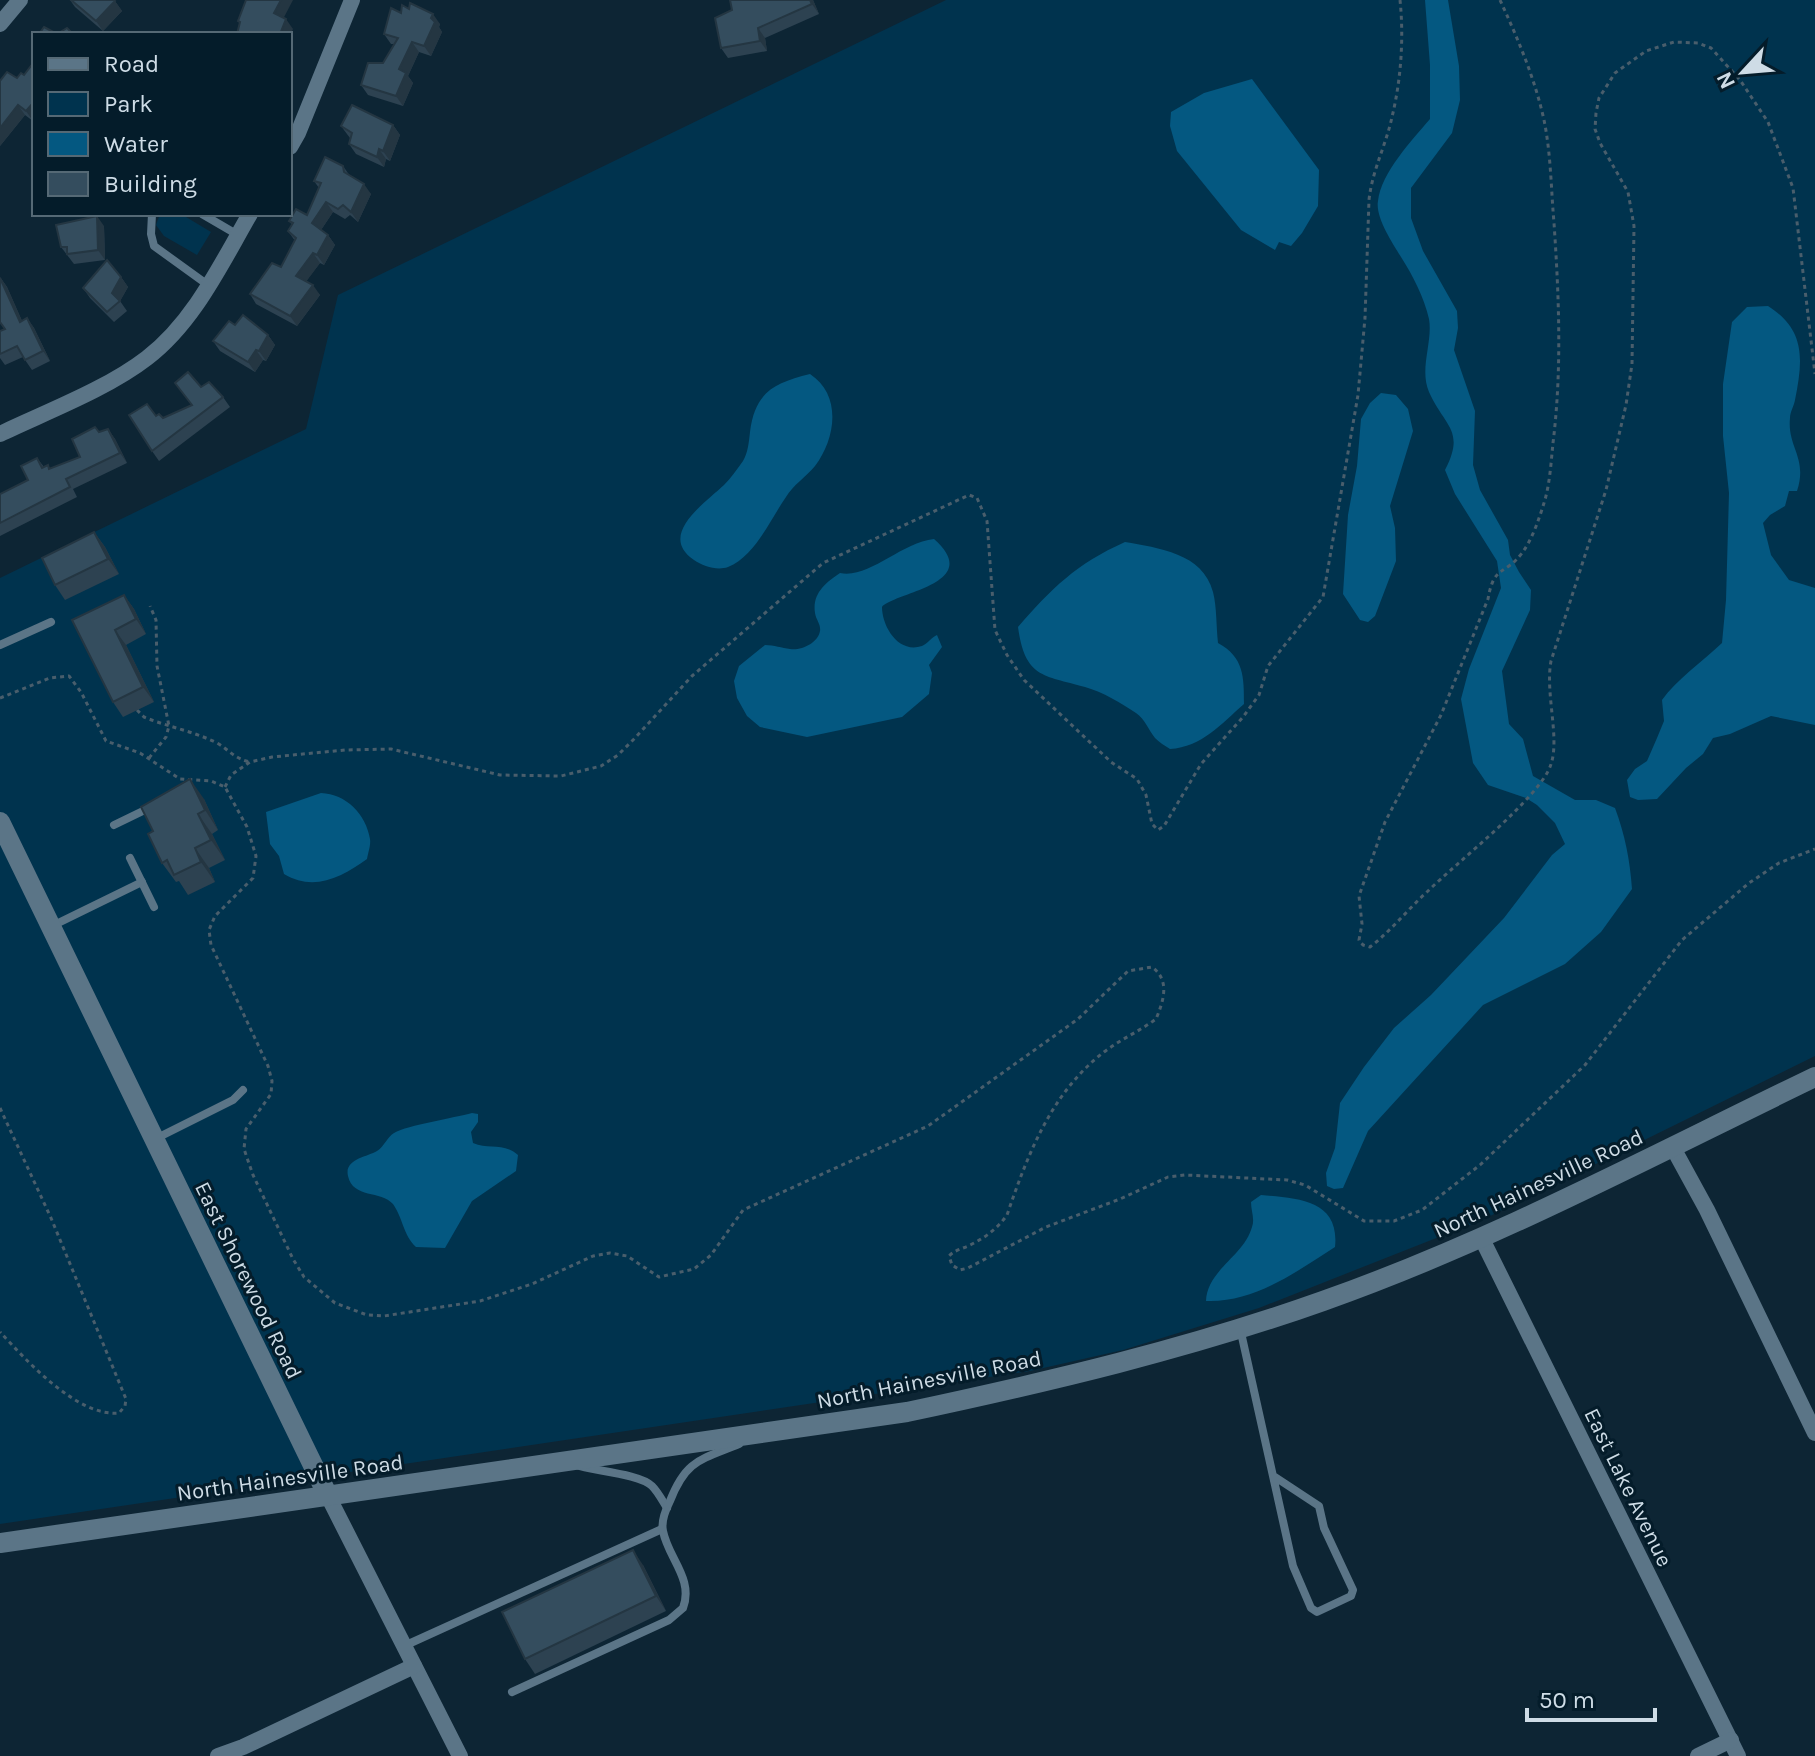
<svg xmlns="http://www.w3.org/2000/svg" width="1815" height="1756" viewBox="0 0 1815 1756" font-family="Karla,sans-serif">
<rect width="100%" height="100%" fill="#0d2534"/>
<g fill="#00334e">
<polygon points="946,0 1815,0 1815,1056 1482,1220 1259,1308 1123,1350 1030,1371 0,1524 0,578 306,429 338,295"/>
<polygon points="160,214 181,214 211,232 197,255 164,236 156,225"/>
</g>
<g fill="#045881">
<path d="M1425,0h23l11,66 1,34 -8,33 -41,55v30l12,33 34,60 1,17 -4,22 21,61 -2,54 7,25 28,50 2,15 9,17 12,18 -1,20 -28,61 7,53 14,15 10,37 42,24h21l19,8c10,27 15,52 17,81l-31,43 -36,32 -82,41 -115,126 -25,57 -9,1 -7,-3 -1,-13 9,-25 5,-45 24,-36 30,-39 37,-33 73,-77 48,-63 13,-11 -10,-21 -18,-18 -11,-7 -38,-13 -15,-22 -12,-64 8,-30 32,-81 -4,-27 -42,-67 -10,-24c21,-40 -1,-44 -16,-78 -10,-23 4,-50 0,-73 -5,-22 -16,-43 -28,-62 -8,-13 -26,-40 -23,-56 3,-28 34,-61 52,-82v-54z"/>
<polygon points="1252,79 1319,170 1318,206 1302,233 1291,246 1279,242 1275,250 1241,230 1177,151 1170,126 1171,112 1204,93"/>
<path d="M1768,306c38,24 35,54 27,94 -1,6 -5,12 -5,18 -3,30 18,39 7,73h-8l-4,15 -15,9 -7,8 8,32 18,25 26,8v137l-44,-9 -41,18 -17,4 -10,16 -17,14 -29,31 -19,1 -8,-3 -3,-17 8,-11 12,-8 10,-23 7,-17 -2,-21c14,-20 41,-39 60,-57l4,-43 3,-107 -6,-57v-52l9,-62 15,-15z"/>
<path d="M810,374c32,21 26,64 5,92 -9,11 -22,19 -29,31 -16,23 -31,59 -58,70 -11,4 -25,-1 -34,-7 -37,-25 11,-57 30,-75 7,-7 13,-16 19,-24 5,-8 6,-20 7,-29 5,-40 24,-49 60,-58z"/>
<polygon points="1381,393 1396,395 1408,409 1413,431 1390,506 1395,528 1396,561 1375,616 1368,622 1360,620 1343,594 1348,515 1357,466 1361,419 1370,403"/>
<path d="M934,539c51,45 -39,53 -52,68 0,19 16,47 40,39 5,-2 10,-9 15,-11l5,12 -13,18 3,8 -3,21 -27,23 -95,20 -47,-10 -13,-11 -10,-18 -3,-17 5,-15 26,-21c9,0 17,3 25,4 11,2 28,-6 30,-18 1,-7 -4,-11 -5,-18 -3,-19 10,-30 25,-40 29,6 60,-30 94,-34z"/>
<path d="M1125,542c33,6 78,11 88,50 4,16 3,34 5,51 26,14 26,34 26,61 -23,20 -42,43 -74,45 -5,-3 -11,-7 -15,-11 -7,-9 -10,-19 -19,-25 -15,-10 -33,-21 -51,-26 -42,-12 -60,-9 -67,-60 34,-39 58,-63 107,-85z"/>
<path d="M321,793c25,1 45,21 49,46 1,6 -2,14 -3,20 -25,18 -53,33 -83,15l-5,-18 -9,-12 -4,-32z"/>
<path d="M472,1113l6,1v8l-7,10 2,11c16,7 30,-1 45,12l-2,16 -44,30 -27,47 -29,-1c-13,-12 -13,-29 -23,-43 -12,-14 -40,-5 -45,-28 -4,-17 19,-19 29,-25 7,-4 10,-14 17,-18 14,-8 60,-15 78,-20z"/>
<path d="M1261,1195c37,3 79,5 74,52 -39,25 -81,56 -129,54 1,-31 38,-45 46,-74 3,-8 -1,-16 -1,-25z"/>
</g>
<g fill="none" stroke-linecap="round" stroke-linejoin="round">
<g stroke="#495e6c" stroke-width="3" stroke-dasharray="4 4" stroke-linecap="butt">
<path d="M1500,0c18,39 35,79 44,120 7,34 7,69 10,103 5,74 8,147 -1,220 -2,19 -3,41 -9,60 -5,16 -12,37 -22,50 -17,23 -28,11 -34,46l-47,116 -56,107 -26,74 3,28 -3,16 4,5 7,2c22,-17 38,-38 58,-56 27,-27 114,-95 123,-127 9,-26 -6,-71 0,-103l55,-171 20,-85 6,-41 2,-138 -6,-34 -28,-49 -5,-14 1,-16 3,-15 16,-25 31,-22 28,-9 24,1 13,5 29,32 28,42 25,66 22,186"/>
<path d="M0,698l50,-20 19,-2 12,16 25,49 34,12 40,26 31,2 14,6 22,40 9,29 -3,22 -38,38 -6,14 2,15 57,121 4,15 -1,13 -25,35 -2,20 9,26 40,84 11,18 31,26 32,12 17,1 96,-15 52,-17 61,-28 17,-3 17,3 32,21 35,-8 17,-14 32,-45 185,-84 150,-107 50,-48 24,-4c18,13 12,33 4,52 -16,12 -35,20 -52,33 -53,41 -76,102 -97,163 -9,13 -21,22 -35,29 -9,5 -16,5 -23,12l3,9 8,5 8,-2 78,-41 74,-28 48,-22 17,-2 102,5 18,5 59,36h30l28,-11 58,-45 105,-100 97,-125 67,-57 30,-20 36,-14"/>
<path d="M137,710l7,7c24,10 49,14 73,26 12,7 18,16 33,19"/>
<polyline points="149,758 166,737 169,726 157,666 156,620 150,606"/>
<path d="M225,787l6,-12 19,-13 22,-5 73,-7 46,-1 109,26 61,1 40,-10 17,-11 16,-16 58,-63 131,-113 146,-68 8,3 10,23 8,109 12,25 17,25 87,82 26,17 9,16 6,29 6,6 6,-4 37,-62 42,-47 16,-22 9,-29 55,-69 35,-202 7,-77 4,-118c3,-29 17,-55 23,-83 9,-37 12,-79 8,-117"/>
<path d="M0,1108l51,110 75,181 -1,7 -6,7c-42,4 -93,-53 -119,-81"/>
</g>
<g stroke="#5b7587" stroke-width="8">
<polyline points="152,214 151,234 154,246 208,285"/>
<polyline points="202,214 238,235"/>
<polyline points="0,645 51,622"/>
<polyline points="114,825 147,809 152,811"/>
<polyline points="130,858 154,907"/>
<polyline points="52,926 142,882"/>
<polyline points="155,1139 233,1100 243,1090"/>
<polyline points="1240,1328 1293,1566 1311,1608 1317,1612 1351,1596 1353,1590 1324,1528 1319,1506 1275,1477"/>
<path d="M575,1465c20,6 65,9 77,21 6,6 10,14 15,22"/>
<polyline points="404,1646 662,1529"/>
<path d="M512,1692l157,-72 14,-12c11,-29 -15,-50 -20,-77 -2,-9 3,-22 7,-30 16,-41 30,-41 69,-57"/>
</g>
<g stroke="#5b7587" stroke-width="16">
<polyline points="0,24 20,0"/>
<polyline points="290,147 298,133 352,0"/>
<path d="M0,434c46,-22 107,-45 147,-76 47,-36 74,-94 103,-144"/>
<polyline points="1672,1146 1707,1210 1815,1433"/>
<polyline points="1481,1237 1738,1756"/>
<polyline points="328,1496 460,1756"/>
<polyline points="218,1756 243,1747 414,1666"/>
<polyline points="1698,1756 1731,1740"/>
</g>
<g stroke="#5b7587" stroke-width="20">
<polyline points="0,822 328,1496"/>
<path d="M0,1543l907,-131c141,-30 281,-63 416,-111 170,-60 330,-146 492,-224"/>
</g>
</g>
<g fill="#2d4251">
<polygon points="70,0 114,0 122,11 103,31 75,7"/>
<polygon points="813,0 819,14 765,38 767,51 728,58 721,48 732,10"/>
<polygon points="409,9 440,24 439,27 442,32 431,56 419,52 408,76 413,83 403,106 368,95 361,85 383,63 394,44 391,44 384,34 401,13"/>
<polygon points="7,72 33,121 25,115 0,146"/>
<polygon points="393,125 400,135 390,161 386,159 384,167 356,154 349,144 350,138 341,126"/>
<polygon points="343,166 350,176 371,194 358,222 350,215 345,219 333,212 321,230 328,235 335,245 324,265 320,263 306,281 320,295 297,326 256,304 250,294 281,267 295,241 288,231 292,225 289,221 307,215 319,188 314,181"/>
<polygon points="104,226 105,260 74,264 61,247"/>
<polygon points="0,277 7,287 22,321 27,318 34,328 50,361 32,370 23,357 5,365 0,358 0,331 5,329"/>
<polygon points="121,277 128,287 120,301 127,311 114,322 90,298 83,288"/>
<polygon points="235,325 268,335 275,345 266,361 263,360 255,372 220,351 213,341"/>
<polygon points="201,387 223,397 230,407 159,461 152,451 156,416 163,418 191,406"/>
<polygon points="108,429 115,439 127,463 73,489 77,497 0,536 0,494 28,480 37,458 44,467 51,468 80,457 99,432"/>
<polygon points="94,532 105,547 119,574 65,600 55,585"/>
<polygon points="124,595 134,609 146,634 126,645 154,702 123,717 113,702 72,620"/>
<polygon points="204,799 218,830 212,834 225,860 209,868 215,882 188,895 179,881 176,882 162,863"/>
<polygon points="643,1565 666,1611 535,1674 525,1659"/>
</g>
<g fill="#243642">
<polygon points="281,0 293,0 281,23 274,13"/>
<polygon points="810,0 813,0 819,14 812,4"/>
<polygon points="115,1 122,11 103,31 96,21"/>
<polygon points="433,14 440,24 439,27 442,32 431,56 424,46"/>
<polygon points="286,19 293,29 290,36 290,34 280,34"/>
<polygon points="758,28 765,38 767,51 760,41"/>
<polygon points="412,42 419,52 408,76 413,83 403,106 396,96 399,69"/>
<polygon points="34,102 34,120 33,121 26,111"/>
<polygon points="18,105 25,115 0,146 0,128"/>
<polygon points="393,125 400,135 390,161 383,151"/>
<polygon points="379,149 386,159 384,167 377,157"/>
<polygon points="364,184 371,194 358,222 351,212"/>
<polygon points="326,202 333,212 319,233 312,223"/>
<polygon points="97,216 104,226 105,260 98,250"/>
<polygon points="328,235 335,245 324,265 317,255"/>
<polygon points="313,253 320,263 303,286 296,276"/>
<polygon points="0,277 7,287 27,332 20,322"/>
<polygon points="121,277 128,287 119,303 112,293"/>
<polygon points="313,285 320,295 297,326 290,316"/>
<polygon points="27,318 34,328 50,361 43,351"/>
<polygon points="268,335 275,345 266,361 259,351"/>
<polygon points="256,350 263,360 255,372 248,362"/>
<polygon points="108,429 115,439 127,463 120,453"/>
<polygon points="94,532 105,547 119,574 108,559"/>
<polygon points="124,595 134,609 146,634 136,619"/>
<polygon points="115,630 126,645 154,702 143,687"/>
<polygon points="190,779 204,799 218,830 205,810"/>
<polygon points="198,814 212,834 225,860 211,840"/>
<polygon points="195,848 209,868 215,882 201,862"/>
<polygon points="633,1550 643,1565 666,1611 656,1596"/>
</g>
<g fill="#344d5e" stroke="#243642" stroke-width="2">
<polygon points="71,0 114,0 115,1 96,21"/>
<polygon points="246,0 281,0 274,13 286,19 280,34 237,34 240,22 238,21"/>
<polygon points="730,0 810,0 812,4 758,28 760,41 721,48 715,18 732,10"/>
<polygon points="410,3 433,14 431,18 435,22 424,46 412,42 399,69 406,73 396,96 361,85 368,63 383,63 398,38 384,34 391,8 401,13 402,5 409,9"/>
<polygon points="44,27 57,34 67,28 73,34 39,34"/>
<polygon points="34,62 34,102 26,111 18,105 0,128 0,81 7,72 17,78 21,73 24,75"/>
<polygon points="352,105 393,125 383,151 379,149 377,157 349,144 352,133 341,126"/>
<polygon points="325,157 343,166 344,172 364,184 351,212 343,205 338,209 326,202 312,223 328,235 317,255 313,253 296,276 313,285 290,316 250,294 272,263 281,267 296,238 288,231 293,223 289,221 296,209 307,215 321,183 314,181"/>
<polygon points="97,216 98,250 67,254 67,247 61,247 56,225"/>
<polygon points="107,260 121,277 112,293 120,301 107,312 83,288"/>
<polygon points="0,278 20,322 27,318 43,351 25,360 17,346 0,354 0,331 5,329 0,322"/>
<polygon points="243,315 268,335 259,351 256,350 248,362 213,341 229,321 235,325"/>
<polygon points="188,372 201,387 209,382 223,397 152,451 129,415 147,404 156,416 159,414 163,418 192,405 175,383"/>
<polygon points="95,427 99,432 108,429 120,453 66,479 70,487 0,523 0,494 28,480 21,466 37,458 42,468 48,465 49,469 80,457 72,439"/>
<polygon points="94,532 108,559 55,585 42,558"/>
<polygon points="124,595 136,619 115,630 143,687 113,702 72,620"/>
<polygon points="190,779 205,810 198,814 211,840 195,848 201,862 174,875 167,860 162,863 148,834 153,831 141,807"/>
<polygon points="633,1550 656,1596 525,1659 502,1612"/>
</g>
<g text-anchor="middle" stroke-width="6" stroke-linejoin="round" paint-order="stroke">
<g font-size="22" fill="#cedce6" stroke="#041c2a">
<text transform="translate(1538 1183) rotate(-25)" y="8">North Hainesville Road</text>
<text transform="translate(249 1280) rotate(64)" y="8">East Shorewood Road</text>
<text transform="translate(929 1379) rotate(-11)" y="8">North Hainesville Road</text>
<text transform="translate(290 1477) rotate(-8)" y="8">North Hainesville Road</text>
<text transform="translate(1629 1487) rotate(64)" y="8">East Lake Avenue</text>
</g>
</g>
<rect x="32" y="32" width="260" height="184" fill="#041c2a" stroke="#556975" stroke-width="2"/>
<rect x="48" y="58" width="40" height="12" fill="#5b7587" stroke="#556975" stroke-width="2"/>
<text x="104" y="72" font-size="24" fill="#cedce6">Road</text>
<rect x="48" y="92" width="40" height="24" fill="#00334e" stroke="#556975" stroke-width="2"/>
<text x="104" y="112" font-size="24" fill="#cedce6">Park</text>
<rect x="48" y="132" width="40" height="24" fill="#045881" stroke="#556975" stroke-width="2"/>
<text x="104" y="152" font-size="24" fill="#cedce6">Water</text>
<rect x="48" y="172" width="40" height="24" fill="#344d5e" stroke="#556975" stroke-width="2"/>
<text x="104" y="192" font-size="24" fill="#cedce6">Building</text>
<g transform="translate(1743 72) rotate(244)" stroke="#041c2a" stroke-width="6" paint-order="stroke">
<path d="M0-6L14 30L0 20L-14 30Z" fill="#cedce6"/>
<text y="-12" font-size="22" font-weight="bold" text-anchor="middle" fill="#cedce6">N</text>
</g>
<path d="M1527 1708v12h128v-12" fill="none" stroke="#cedce6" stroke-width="4"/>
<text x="1539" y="1708" font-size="24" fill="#cedce6" stroke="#041c2a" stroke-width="6" paint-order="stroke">50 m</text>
</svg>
